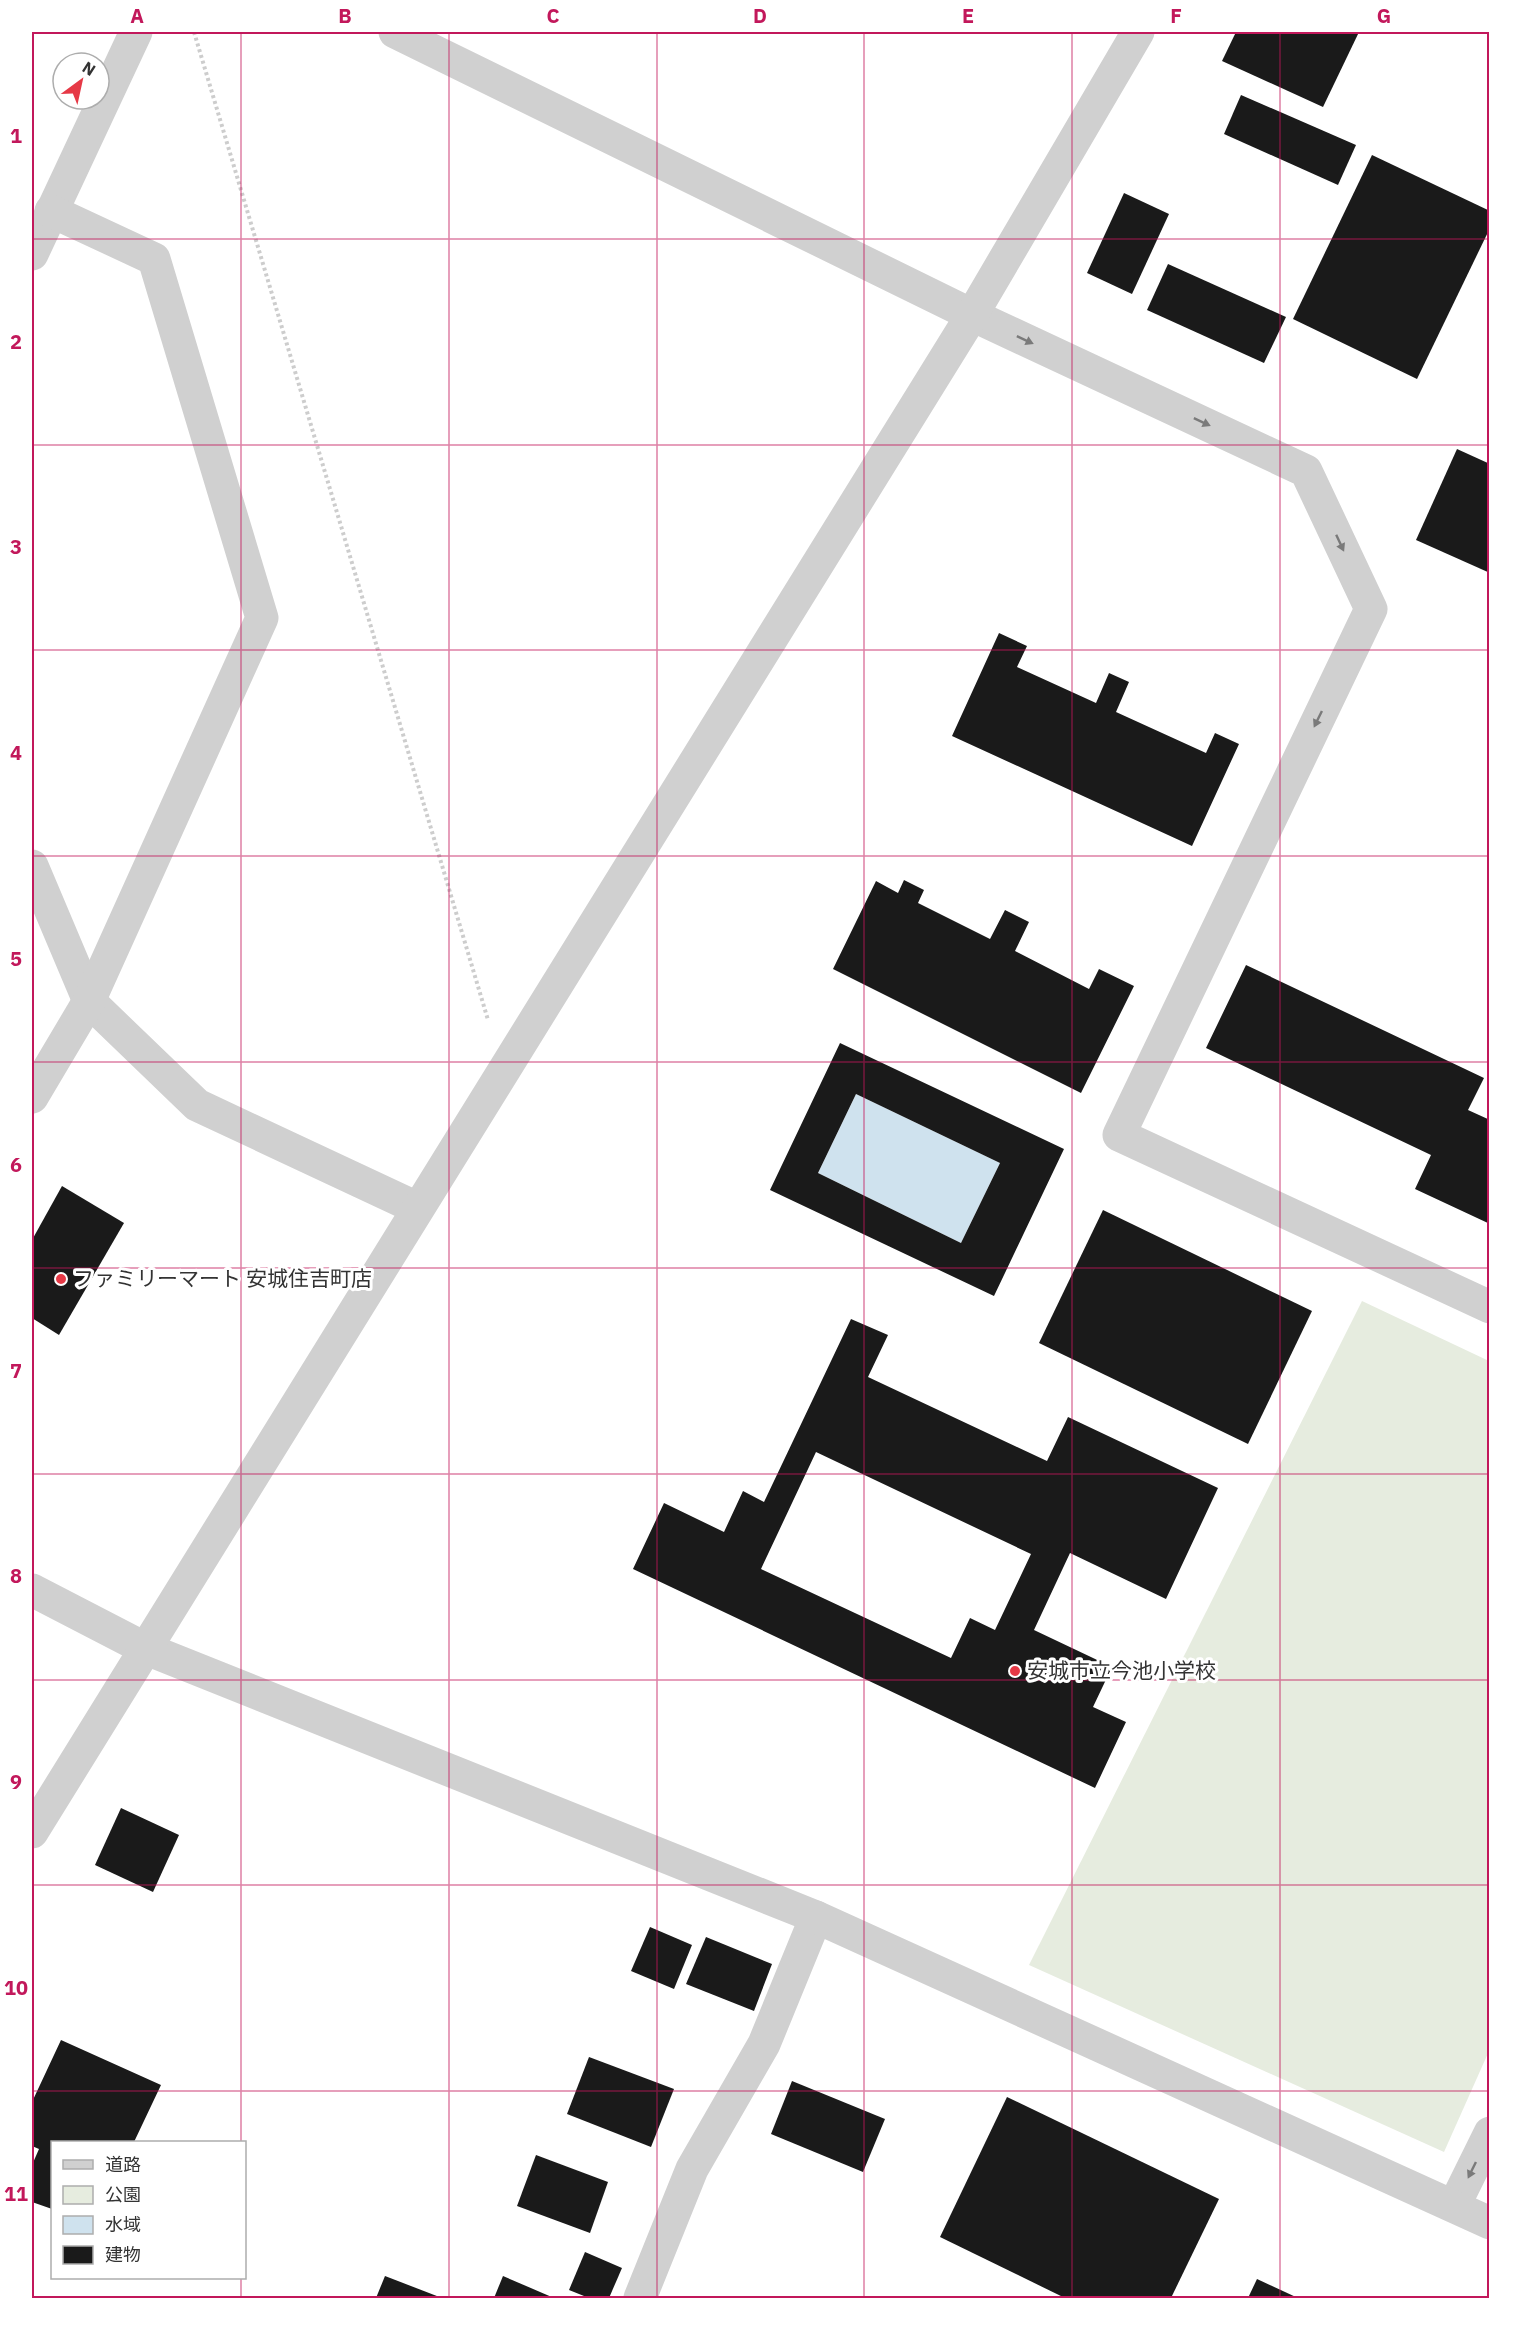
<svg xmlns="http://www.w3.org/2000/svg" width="1521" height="2330" viewBox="0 0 1521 2330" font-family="'IBM Plex Sans','Noto Sans JP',sans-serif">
<rect width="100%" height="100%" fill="#fff"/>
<polygon fill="#e6ecdf" points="1362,1301 1489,1361 1489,2051 1444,2152 1029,1965"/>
<polygon fill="#cfe2ee" points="856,1094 1000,1163 961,1243 818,1173"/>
<g fill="#1a1a1a" fill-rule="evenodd">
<polygon points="1236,32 1359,32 1323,107 1222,61"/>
<polygon points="1241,95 1356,145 1338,185 1224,134"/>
<polygon points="1372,155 1490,211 1490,228 1417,379 1293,319"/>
<polygon points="1124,193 1169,214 1132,294 1087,273"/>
<polygon points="1168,264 1286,317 1264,363 1147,310"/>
<polygon points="1457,449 1490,464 1490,573 1416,540"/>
<polygon points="999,633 1027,646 1017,667 1096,703 1109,673 1129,682 1116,712 1206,753 1215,733 1239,744 1192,846 952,736"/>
<polygon points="904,880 924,890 918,903 990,939 1005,910 1029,922 1015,951 1089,989 1099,969 1134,986 1081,1093 833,969 876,881 898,893"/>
<polygon points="1246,965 1484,1078 1468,1110 1490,1120 1490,1224 1415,1189 1431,1155 1206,1048"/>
<path d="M840,1043l224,106 -70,147 -224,-106zM856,1094l144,69 -39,80 -143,-70z"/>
<polygon points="62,1186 124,1223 59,1335 32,1318 32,1240"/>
<polygon points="1103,1210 1312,1311 1248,1444 1039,1343"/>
<path d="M851,1319l37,16 -20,42 179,84 21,-44 150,71 -52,111 -96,-46 -36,77 78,37 -19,40 33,15 -31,66 -462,-219 31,-66 60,29 19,-41 21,11zM816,1452l215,102 -36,76 -25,-12 -19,40 -190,-89z"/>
<polygon points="121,1808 179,1835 153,1892 95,1865"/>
<polygon points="650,1927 692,1945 674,1989 631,1971"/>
<polygon points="706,1937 772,1964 754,2011 686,1984"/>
<polygon points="61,2040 161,2085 134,2142 52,2142 52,2209 32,2202 32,2165 39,2149 32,2146 32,2102"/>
<polygon points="589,2057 674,2089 651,2147 567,2114"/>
<polygon points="792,2081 885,2119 863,2172 771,2134"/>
<polygon points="1007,2097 1219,2199 1171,2298 1065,2298 940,2237"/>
<polygon points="536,2155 608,2182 590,2233 517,2206"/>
<polygon points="585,2252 622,2268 609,2298 589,2298 569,2290"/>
<polygon points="385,2276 442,2298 376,2298"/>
<polygon points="503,2276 554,2298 494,2298"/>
<polygon points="1257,2279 1298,2298 1248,2298"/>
</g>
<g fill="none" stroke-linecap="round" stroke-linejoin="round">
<polyline stroke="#cdcdcd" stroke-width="4" stroke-dasharray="3 3" stroke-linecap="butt" points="194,32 488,1020"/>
<g stroke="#d0d0d0" stroke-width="33">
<polyline points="395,32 972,315 1306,471 1371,609 1119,1135 1490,1307"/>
<polyline points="32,254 136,32"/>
<polyline points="32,866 89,1001 197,1105 417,1208"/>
<polyline points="32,1097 89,1001 262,618 154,259 51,211"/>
<polyline points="1454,2206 1490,2133"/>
<polyline points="640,2298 692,2169 764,2044 816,1917"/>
</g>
<g stroke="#d0d0d0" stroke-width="33">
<polyline points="32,1590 144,1648 816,1917 1490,2223"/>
<polyline points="32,1832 972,315 1138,32"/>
</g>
</g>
<defs><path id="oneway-solid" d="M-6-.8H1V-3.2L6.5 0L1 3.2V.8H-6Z" transform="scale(1.5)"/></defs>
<g fill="#7a7a7a">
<use href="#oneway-solid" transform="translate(1025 340) rotate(25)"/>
<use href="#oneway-solid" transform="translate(1202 422) rotate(25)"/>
<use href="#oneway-solid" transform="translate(1340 543) rotate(65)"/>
<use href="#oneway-solid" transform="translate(1318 719) rotate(116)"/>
<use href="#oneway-solid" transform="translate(1472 2170) rotate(116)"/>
</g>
<path fill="none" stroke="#c2185b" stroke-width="1.5" stroke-opacity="0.55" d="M241,32v2110M449,32v2266M657,32v2266M864,32v2266M1072,32v2266M1280,32v2266M32,239h1458M32,445h1458M32,650h1458M32,856h1458M32,1062h1458M32,1268h1458M32,1474h1458M32,1680h1458M32,1885h1458M32,2091h1458M241,2278v20"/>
<g fill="#e63946" stroke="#fff" stroke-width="2">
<circle cx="61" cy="1279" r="6"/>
<circle cx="1015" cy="1671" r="6"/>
</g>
<g text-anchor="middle" stroke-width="6" stroke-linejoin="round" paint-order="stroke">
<g font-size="21" fill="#333" stroke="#fff" text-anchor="start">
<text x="73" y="1286">ファミリーマート 安城住吉町店</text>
<text x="1027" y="1678">安城市立今池小学校</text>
</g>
</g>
<rect width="1521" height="2330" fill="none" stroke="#ffffff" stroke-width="66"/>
<rect x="51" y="2141" width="195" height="138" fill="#ffffff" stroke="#adadad" stroke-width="1.5"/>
<rect x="63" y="2160" width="30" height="9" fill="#d0d0d0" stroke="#adadad" stroke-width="1.5"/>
<text x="105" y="2171" font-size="18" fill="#333333">道路</text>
<rect x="63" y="2186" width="30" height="18" fill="#e6ecdf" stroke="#adadad" stroke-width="1.5"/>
<text x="105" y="2201" font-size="18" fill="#333333">公園</text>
<rect x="63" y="2216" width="30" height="18" fill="#cfe2ee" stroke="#adadad" stroke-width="1.5"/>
<text x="105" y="2231" font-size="18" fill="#333333">水域</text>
<rect x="63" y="2246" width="30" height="18" fill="#1a1a1a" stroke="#adadad" stroke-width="1.5"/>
<text x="105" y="2261" font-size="18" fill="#333333">建物</text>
<g transform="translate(81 81) rotate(33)"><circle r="28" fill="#ffffff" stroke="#adadad" stroke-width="1.5"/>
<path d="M0-4.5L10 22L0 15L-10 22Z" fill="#e63946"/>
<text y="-9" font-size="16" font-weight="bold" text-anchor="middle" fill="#333333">N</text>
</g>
<rect x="33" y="33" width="1455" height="2264" fill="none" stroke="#c2185b" stroke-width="2"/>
<g font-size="20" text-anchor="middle" font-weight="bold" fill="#c2185b">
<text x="137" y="23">A</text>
<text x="345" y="23">B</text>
<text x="553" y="23">C</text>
<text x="760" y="23">D</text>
<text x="968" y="23">E</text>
<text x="1176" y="23">F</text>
<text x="1384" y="23">G</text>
<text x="16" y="143">1</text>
<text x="16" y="349">2</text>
<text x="16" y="554">3</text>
<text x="16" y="760">4</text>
<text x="16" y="966">5</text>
<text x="16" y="1172">6</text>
<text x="16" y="1378">7</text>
<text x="16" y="1583">8</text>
<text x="16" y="1789">9</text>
<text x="16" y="1995">10</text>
<text x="16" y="2201">11</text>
</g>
</svg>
